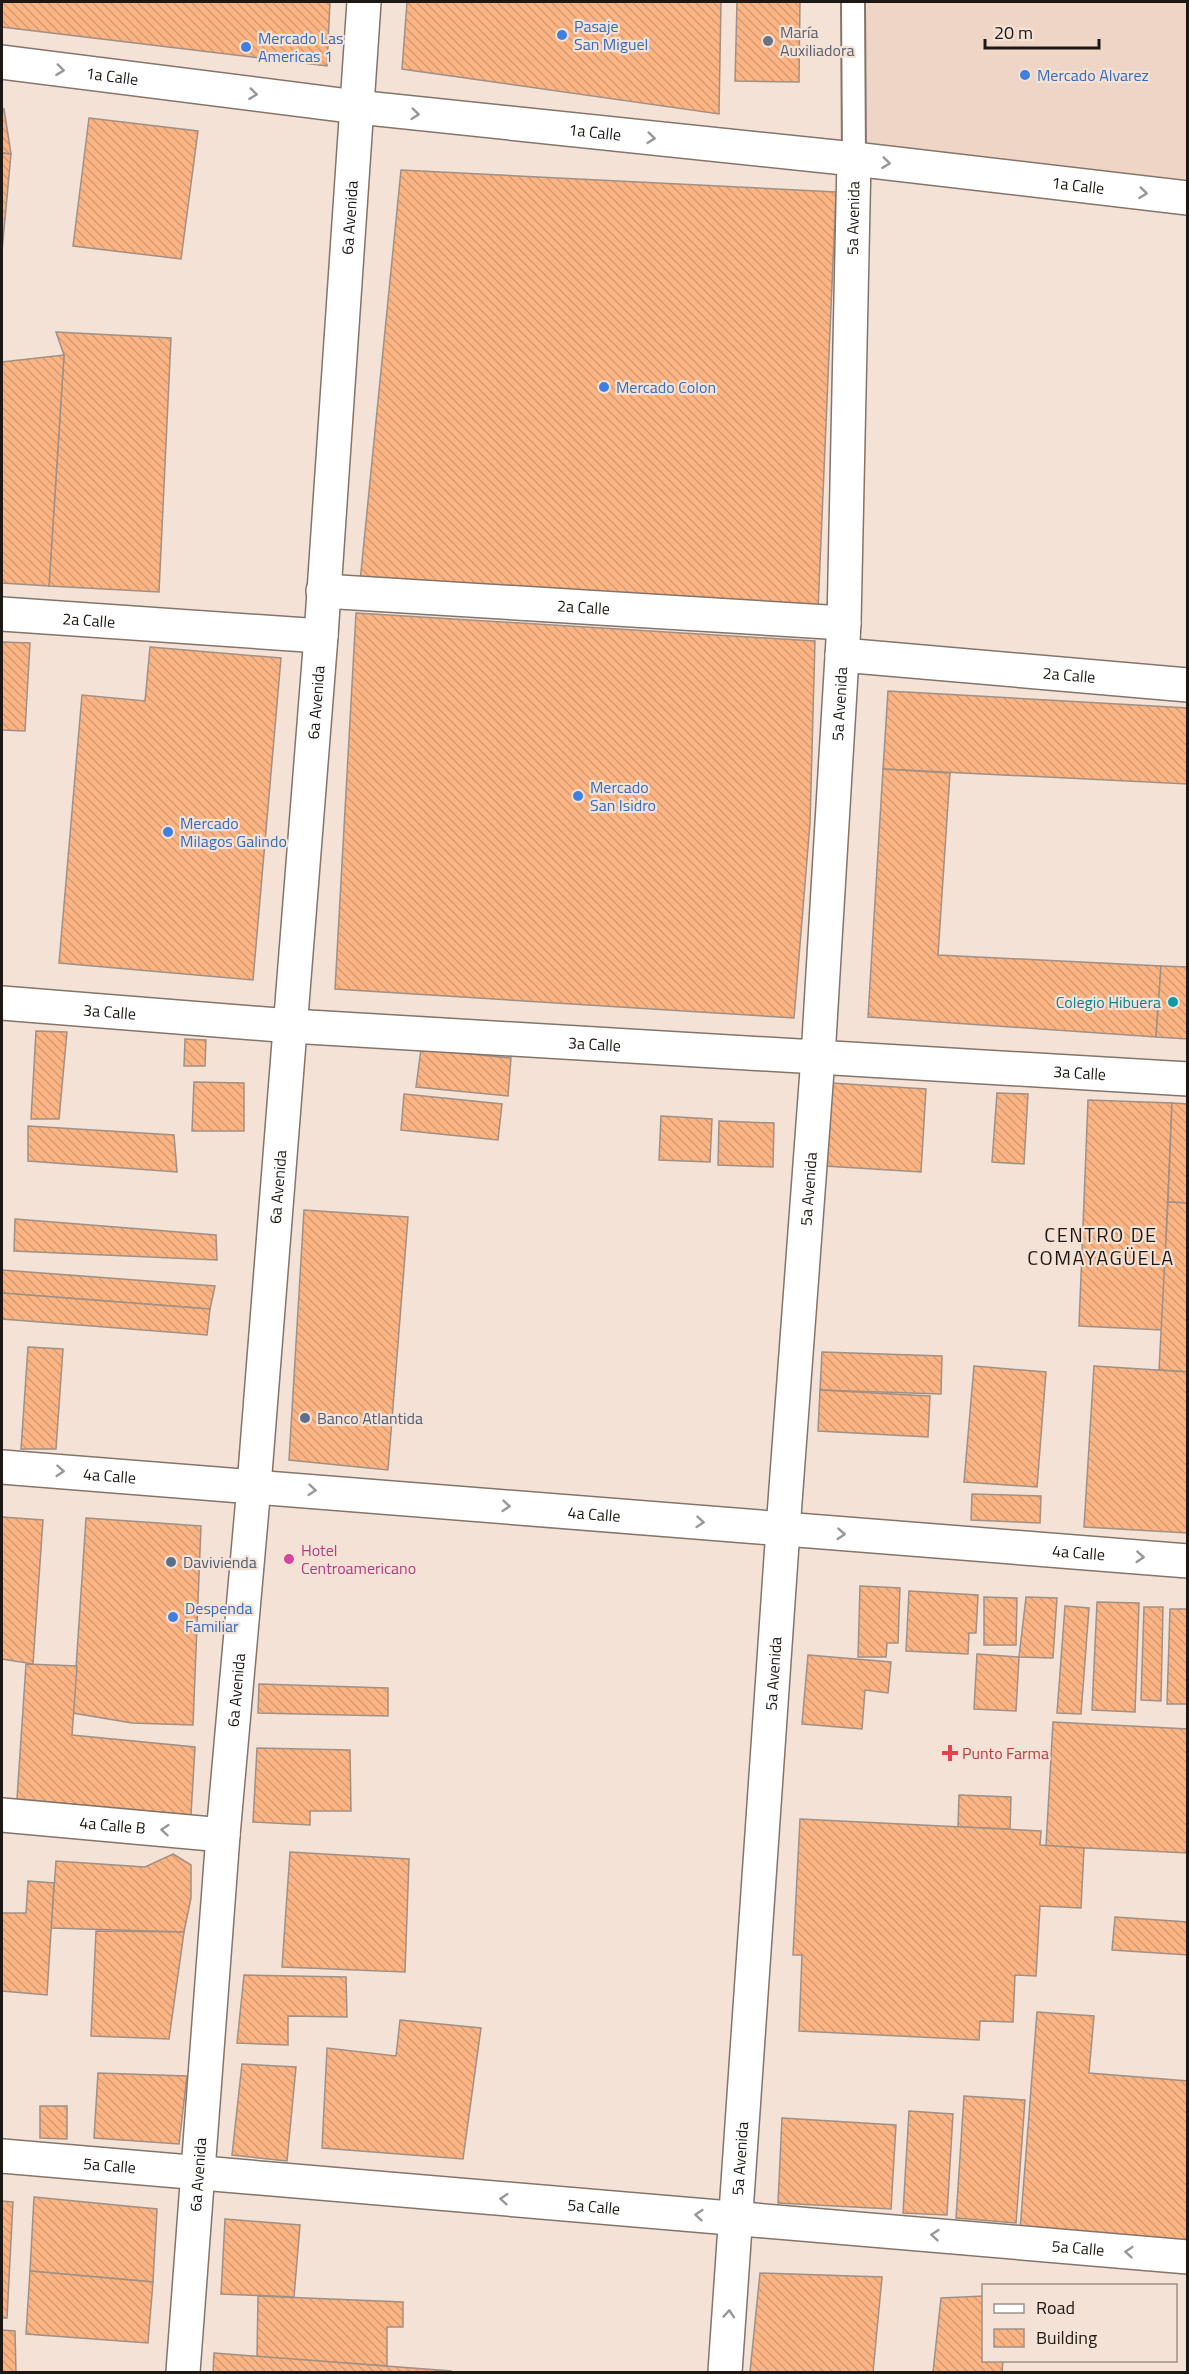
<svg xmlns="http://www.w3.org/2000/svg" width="1189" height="2374" viewBox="0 0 1189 2374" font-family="'Titillium Web',sans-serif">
<defs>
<pattern id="building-back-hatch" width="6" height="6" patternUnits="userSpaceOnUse" patternTransform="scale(1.5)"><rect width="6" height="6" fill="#fbb484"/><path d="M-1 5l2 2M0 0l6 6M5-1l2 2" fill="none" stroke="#d79a71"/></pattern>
</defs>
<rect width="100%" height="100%" fill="#f4e2d6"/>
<polygon fill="#eed5c5" points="867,2 1187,2 1187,187 859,149"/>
<g fill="url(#building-back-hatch)" stroke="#a19085" stroke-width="1.5">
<polygon points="2,2 330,2 327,66 2,27"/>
<polygon points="407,2 721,2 719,114 402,69"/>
<polygon points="737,2 800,2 799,82 735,81"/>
<polygon points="2,109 4,109 11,154 2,153"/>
<polygon points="89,118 198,131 181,259 73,246"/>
<polygon points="2,153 11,154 2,251"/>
<polygon points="401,170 836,192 818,610 360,582"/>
<polygon points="56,332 171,338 159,592 49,586 64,355"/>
<polygon points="64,355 49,586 2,583 2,362"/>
<polygon points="356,613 815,641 810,823 794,1018 335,989"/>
<polygon points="2,642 30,643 25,731 2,730"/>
<polygon points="150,647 281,658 253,980 59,963 82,695 145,701"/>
<polygon points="888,691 1188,708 1188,784 883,769"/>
<polygon points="883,769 950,773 938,955 1161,966 1156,1037 868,1017"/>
<polygon points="1161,966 1188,967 1188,1039 1156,1037"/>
<polygon points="36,1031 67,1032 59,1119 31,1119"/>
<polygon points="185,1039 206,1040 205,1066 184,1066"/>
<polygon points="421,1049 511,1058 508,1096 416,1087"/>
<polygon points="194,1082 244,1083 244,1131 192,1131"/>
<polygon points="831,1083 926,1089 921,1172 825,1166"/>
<polygon points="997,1093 1028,1094 1024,1164 992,1162"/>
<polygon points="404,1094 502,1104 498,1140 401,1130"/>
<polygon points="1088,1100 1172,1103 1162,1330 1079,1326"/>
<polygon points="1172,1103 1188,1104 1188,1203 1168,1202"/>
<polygon points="661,1116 712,1119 710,1162 659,1160"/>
<polygon points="719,1121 774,1123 773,1167 718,1165"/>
<polygon points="28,1126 174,1135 177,1172 28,1161"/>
<polygon points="1168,1202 1188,1203 1188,1372 1159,1370"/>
<polygon points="304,1210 408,1217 388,1470 289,1460"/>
<polygon points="15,1219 216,1235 217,1260 14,1251"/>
<polygon points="2,1270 215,1286 210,1309 2,1293"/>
<polygon points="2,1293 210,1309 207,1335 2,1319"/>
<polygon points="28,1347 63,1349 56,1449 21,1449"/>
<polygon points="822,1352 942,1356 941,1394 820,1390"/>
<polygon points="974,1366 1046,1372 1037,1487 964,1482"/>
<polygon points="1094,1366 1188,1372 1188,1533 1084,1527"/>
<polygon points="820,1390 930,1396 928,1437 818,1431"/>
<polygon points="972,1494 1041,1496 1040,1523 971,1520"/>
<polygon points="2,1517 43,1520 33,1664 2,1659"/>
<polygon points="86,1518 201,1526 193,1725 132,1723 73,1713"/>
<polygon points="860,1586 900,1588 898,1643 887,1643 886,1657 858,1657"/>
<polygon points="909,1591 978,1595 976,1633 969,1633 968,1654 906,1651"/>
<polygon points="984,1597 1017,1598 1016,1645 984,1645"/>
<polygon points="1026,1597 1057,1598 1053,1658 1019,1657"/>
<polygon points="1097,1602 1139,1603 1135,1712 1092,1710"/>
<polygon points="1065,1606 1089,1608 1081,1714 1057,1713"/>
<polygon points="1144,1607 1163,1607 1161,1701 1141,1700"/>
<polygon points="1170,1609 1188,1609 1188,1704 1167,1704"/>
<polygon points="977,1654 1019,1657 1016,1711 974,1709"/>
<polygon points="808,1655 891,1662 888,1693 865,1690 862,1729 802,1724"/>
<polygon points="26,1664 77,1666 72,1735 195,1747 191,1815 17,1799"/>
<polygon points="259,1684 388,1688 388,1716 258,1713"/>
<polygon points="1053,1722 1188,1729 1188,1853 1046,1846"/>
<polygon points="257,1748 350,1750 351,1811 310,1811 310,1825 253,1822"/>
<polygon points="959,1795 1011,1797 1010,1829 958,1827"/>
<polygon points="800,1819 1041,1831 1040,1845 1084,1848 1081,1908 1040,1906 1036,1976 1015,1975 1013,2022 980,2021 979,2040 799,2031 802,1955 793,1955"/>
<polygon points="290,1852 409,1859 405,1972 282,1967"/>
<polygon points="173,1854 191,1865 191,1898 184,1932 51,1928 56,1861 145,1867"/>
<polygon points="28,1881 54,1883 47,1995 2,1991 2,1913 26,1913"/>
<polygon points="1115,1917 1188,1922 1188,1955 1112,1950"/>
<polygon points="96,1931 184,1932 169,2039 91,2036"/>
<polygon points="244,1975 346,1977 347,2017 288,2016 288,2045 237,2043"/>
<polygon points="1037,2012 1094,2016 1089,2073 1188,2081 1188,2244 1020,2230"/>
<polygon points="400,2020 481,2028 463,2159 322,2148 327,2048 396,2056"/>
<polygon points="242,2064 296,2067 287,2161 232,2155"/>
<polygon points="98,2073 187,2076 179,2144 94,2138"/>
<polygon points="964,2096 1025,2100 1016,2223 956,2218"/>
<polygon points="40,2106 67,2106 67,2139 40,2138"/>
<polygon points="909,2111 953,2114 947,2215 903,2213"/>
<polygon points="782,2118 896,2125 891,2209 778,2203"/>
<polygon points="34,2197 157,2209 153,2282 30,2271"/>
<polygon points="2,2201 13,2202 7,2318 2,2318"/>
<polygon points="225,2219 300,2225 294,2297 221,2294"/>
<polygon points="30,2271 153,2282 148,2343 26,2334"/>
<polygon points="760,2273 882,2277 873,2372 750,2372"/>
<polygon points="258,2296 403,2302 403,2327 387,2327 387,2366 257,2357"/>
<polygon points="984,2296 984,2360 1003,2360 1002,2372 933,2372 941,2298"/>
<polygon points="2,2330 15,2331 16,2372 2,2372"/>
<polygon points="214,2353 451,2371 451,2372 213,2372"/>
</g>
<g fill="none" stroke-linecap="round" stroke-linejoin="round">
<g stroke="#84746a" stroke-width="26">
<polyline id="lane" points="853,2 854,159"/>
</g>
<g stroke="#84746a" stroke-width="36">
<g id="street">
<path id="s1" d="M2,62l355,45 497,52 334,39"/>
<path id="s2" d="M323,591l521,32"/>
<path id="s3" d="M2,614l319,22"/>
<path id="s4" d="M842,655l346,30"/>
<path id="s5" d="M2,1003l289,23 897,53"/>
<path id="s6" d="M2,1815l221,20"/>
<path id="s7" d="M183,2372l40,-537 31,-349"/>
<path id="s8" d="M725,2372l58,-843 35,-472 26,-434 10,-464"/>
</g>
</g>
<g stroke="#84746a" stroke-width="36">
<g id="secondary">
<path id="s9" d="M2,1467l1186,94"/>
<path id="s10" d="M254,1486l67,-850 43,-634"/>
<path id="s11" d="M2,2156l1186,101"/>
</g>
</g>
<use href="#lane" stroke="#fff" stroke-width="22"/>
<use href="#street" stroke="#fff" stroke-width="33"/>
<use href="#secondary" stroke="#fff" stroke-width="33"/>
</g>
<defs><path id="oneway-chevron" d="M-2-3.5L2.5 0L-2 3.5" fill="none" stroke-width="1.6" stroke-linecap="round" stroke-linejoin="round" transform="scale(1.5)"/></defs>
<g stroke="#9a9795">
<use href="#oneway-chevron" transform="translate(60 70) rotate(7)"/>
<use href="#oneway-chevron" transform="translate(253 94) rotate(7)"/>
<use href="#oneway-chevron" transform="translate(415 114) rotate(6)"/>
<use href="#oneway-chevron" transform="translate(651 138) rotate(6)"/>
<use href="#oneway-chevron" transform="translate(886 163) rotate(7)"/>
<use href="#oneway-chevron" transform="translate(1143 193) rotate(7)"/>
<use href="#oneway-chevron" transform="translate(60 1471) rotate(4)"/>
<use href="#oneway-chevron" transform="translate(312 1490) rotate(5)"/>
<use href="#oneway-chevron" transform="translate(506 1506) rotate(5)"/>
<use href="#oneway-chevron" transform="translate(700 1522) rotate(5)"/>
<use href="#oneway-chevron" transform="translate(841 1534) rotate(4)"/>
<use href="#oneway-chevron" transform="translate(1140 1557) rotate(4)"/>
<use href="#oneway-chevron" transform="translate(165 1830) rotate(-175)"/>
<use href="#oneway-chevron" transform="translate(504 2199) rotate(-175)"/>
<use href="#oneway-chevron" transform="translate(699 2215) rotate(-175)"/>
<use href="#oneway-chevron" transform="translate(935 2235) rotate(-175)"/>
<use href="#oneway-chevron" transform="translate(1129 2252) rotate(-175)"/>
<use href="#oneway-chevron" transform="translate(729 2314) rotate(-86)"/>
</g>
<g fill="#3f7fe0" stroke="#f4e2d6" stroke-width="2">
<circle cx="562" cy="35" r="6"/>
<circle cx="246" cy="47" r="6"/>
<circle cx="1025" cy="75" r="6"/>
<circle cx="604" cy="387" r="6"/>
<circle cx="578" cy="796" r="6"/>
<circle cx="168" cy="832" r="6"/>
<circle cx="173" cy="1617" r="6"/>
</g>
<circle fill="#6b7280" stroke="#f4e2d6" stroke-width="2" cx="768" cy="41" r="6"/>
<circle fill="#0f9aa8" stroke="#f4e2d6" stroke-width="2" cx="1173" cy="1002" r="6"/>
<g fill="#5c6f8a" stroke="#f4e2d6" stroke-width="2">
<circle cx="305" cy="1418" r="6"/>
<circle cx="171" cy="1562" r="6"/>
</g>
<circle fill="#d1479c" stroke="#f4e2d6" stroke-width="2" cx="289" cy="1559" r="6"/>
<path fill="#e0444e" stroke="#f4e2d6" stroke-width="2" d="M947 1744h6v6h6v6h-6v6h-6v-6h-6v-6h6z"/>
<g text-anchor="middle" stroke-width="4.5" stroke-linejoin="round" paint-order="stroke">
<g font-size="16" fill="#366cbe" stroke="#f4e2d6" text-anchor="start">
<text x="574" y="32">Pasaje<tspan x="574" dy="18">San Miguel</tspan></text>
<text x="258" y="44">Mercado Las<tspan x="258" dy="18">Americas 1</tspan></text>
<text x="1037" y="81">Mercado Alvarez</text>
<text x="616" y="393">Mercado Colon</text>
<text x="590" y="793">Mercado<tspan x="590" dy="18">San Isidro</tspan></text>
<text x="180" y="829">Mercado<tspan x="180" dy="18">Milagos Galindo</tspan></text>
<text x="185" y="1614">Despenda<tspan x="185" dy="18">Familiar</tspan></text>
</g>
<g font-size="16" fill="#5b616d" stroke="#f4e2d6" text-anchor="start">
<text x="780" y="38">María<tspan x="780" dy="18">Auxiliadora</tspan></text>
</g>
<g font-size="16" fill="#1e1814" stroke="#f4e2d6">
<text dy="6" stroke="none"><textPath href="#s1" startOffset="111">1a Calle</textPath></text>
<text dy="6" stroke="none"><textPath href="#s1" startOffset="597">1a Calle</textPath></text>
<text dy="6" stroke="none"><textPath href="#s1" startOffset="1083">1a Calle</textPath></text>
<text dy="6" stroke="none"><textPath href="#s8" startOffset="2158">5a Avenida</textPath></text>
<text dy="6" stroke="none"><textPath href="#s10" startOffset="1272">6a Avenida</textPath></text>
<text dy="6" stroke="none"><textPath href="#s2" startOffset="261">2a Calle</textPath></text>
<text dy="6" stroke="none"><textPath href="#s3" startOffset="87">2a Calle</textPath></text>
<text dy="6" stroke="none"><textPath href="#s4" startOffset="228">2a Calle</textPath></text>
<text dy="6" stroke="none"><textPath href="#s10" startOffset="786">6a Avenida</textPath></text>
<text dy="6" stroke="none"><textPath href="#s8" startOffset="1672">5a Avenida</textPath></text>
<text dy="6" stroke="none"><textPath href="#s5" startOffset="108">3a Calle</textPath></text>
<text dy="6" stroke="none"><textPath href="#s5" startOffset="594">3a Calle</textPath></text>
<text dy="6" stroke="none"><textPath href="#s5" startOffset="1080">3a Calle</textPath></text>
<text dy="6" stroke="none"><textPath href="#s10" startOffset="300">6a Avenida</textPath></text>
<text dy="6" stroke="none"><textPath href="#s8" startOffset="1186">5a Avenida</textPath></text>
<text dy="6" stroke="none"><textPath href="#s9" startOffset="108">4a Calle</textPath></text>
<text dy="6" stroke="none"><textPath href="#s9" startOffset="594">4a Calle</textPath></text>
<text dy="6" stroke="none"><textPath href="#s9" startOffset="1080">4a Calle</textPath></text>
<text dy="6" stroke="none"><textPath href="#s8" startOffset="700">5a Avenida</textPath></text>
<text dy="6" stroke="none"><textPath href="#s7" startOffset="684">6a Avenida</textPath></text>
<text dy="6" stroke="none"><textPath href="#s6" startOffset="111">4a Calle B</textPath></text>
<text dy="6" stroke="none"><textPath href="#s8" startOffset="214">5a Avenida</textPath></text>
<text dy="6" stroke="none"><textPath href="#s11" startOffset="108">5a Calle</textPath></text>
<text dy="6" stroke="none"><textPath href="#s7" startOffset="198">6a Avenida</textPath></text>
<text dy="6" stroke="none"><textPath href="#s11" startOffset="594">5a Calle</textPath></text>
<text dy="6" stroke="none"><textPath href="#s11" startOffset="1080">5a Calle</textPath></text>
</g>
<g font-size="16" fill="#0d838f" stroke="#f4e2d6" text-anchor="end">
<text x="1161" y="1008">Colegio Hibuera</text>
</g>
<g font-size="16" fill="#4e5e75" stroke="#f4e2d6" text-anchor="start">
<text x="317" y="1424">Banco Atlantida</text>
<text x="183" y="1568">Davivienda</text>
</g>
<g font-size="16" fill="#b23c85" stroke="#f4e2d6" text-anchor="start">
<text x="301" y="1556">Hotel<tspan x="301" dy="18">Centroamericano</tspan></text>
</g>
<g font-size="16" fill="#be3a42" stroke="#f4e2d6" text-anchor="start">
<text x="962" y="1759">Punto Farma</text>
</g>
<g font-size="20" letter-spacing="1.5" fill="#1e1814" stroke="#f4e2d6">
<text x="1101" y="1242">CENTRO DE<tspan x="1101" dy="23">COMAYAGÜELA</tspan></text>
</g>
</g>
<rect width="1189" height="2374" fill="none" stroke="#1e1814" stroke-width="6"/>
<rect x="982" y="2284" width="195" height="78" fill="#f4e2d6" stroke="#9e9188" stroke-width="1.5"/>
<rect x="994" y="2304" width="30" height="9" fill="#ffffff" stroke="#9e9188" stroke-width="1.5"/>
<text x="1036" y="2314" font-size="18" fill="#1e1814">Road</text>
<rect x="994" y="2329" width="30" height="18" fill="url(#building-back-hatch)" stroke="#9e9188" stroke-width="1.5"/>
<text x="1036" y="2344" font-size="18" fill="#1e1814">Building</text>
<path d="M985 39v9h114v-9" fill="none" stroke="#1e1814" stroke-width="3"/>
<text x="994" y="39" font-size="18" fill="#1e1814" stroke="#f4e2d6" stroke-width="4.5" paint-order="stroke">20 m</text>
</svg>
